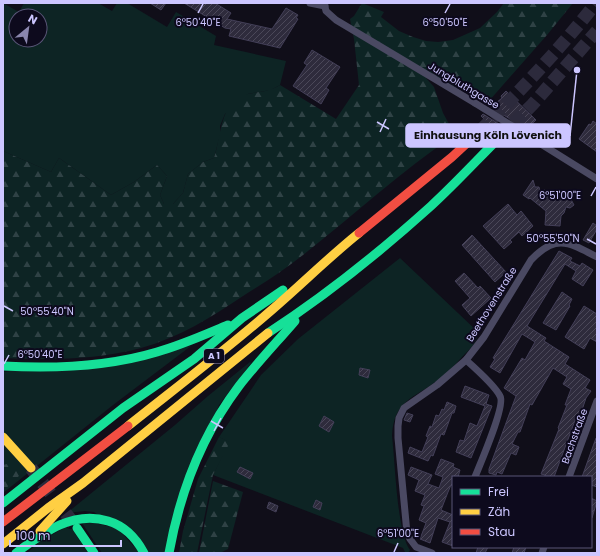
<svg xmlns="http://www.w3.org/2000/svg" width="600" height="556" viewBox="0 0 600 556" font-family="Poppins,sans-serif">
<defs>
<pattern id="forest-firs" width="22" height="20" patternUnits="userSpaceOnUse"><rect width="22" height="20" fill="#0d2424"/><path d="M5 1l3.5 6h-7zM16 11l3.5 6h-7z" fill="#2f4245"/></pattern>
<pattern id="building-hatch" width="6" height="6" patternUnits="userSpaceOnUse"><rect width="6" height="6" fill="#2e2b3c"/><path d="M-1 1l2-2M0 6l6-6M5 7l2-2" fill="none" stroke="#4b4859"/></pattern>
</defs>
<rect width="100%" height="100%" fill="#100e19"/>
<g fill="#0d2424" fill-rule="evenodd">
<path d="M3,3l16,9 5,-9h74l14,8 5,-8h10l40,24 9,-15 40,24 -2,9 72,16 -6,24 -9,5 -23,4 -23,20 -5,12v9l-6,23 -11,4 -15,12 -5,19 -10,11h-9l-4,-9 7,-19 -10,-11 -23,17 -23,13 -52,-37 -8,14 -48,-21zM16,16h24v24h-24z"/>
<path d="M400,258l78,74c-1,11 -8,17 -16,25 -7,8 -15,16 -24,23 -25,19 -44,20 -46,56 3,23 5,98 18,114l-2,3h-5l2,-1 -2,-4 -190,-73 16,-33 -10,-5 42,-62 37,-36z"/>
<polygon points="191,346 113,405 3,493 3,372"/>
<polygon points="250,362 251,363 219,405 165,553 150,553 94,512 85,511 67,513 175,425 208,396"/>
<polygon points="89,522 117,528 140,553 102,553 82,523"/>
<polygon points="66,527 69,529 72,529 88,553 27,553 39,542"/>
</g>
<g fill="url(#forest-firs)">
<path d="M362,3l22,9 -3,5 18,14 14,6 13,4 12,1 15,-2 27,-12 17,-16 7,-9h69l-26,32 -59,67 -12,-4 -46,-25 -4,5 8,9 9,26 12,22c-54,36 -101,80 -152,120 -19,15 -39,28 -60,41 -31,21 -65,42 -102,52 -45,12 -91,12 -138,10v-207l48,21 8,-14 52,37 23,-13 23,-17 10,11 -7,19 4,9h9l10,-11 5,-19 15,-12 11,-4c8,-24 5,-56 34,-64 13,-3 21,-2 32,-9l56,34 23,-34 -5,-46 -4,-20 4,-3z"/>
<polygon points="219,437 230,442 213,475 197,553 179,553 183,531 198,479"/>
<path d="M11,463c6,1 10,5 10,11l-18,17v-26z"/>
<polygon points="213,481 243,492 228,549 220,553 199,553"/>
</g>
<g fill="url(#building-hatch)" stroke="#433f58">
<polygon points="150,3 166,3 161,10"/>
<polygon points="184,3 215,3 231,13 227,19 272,29 286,8 298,15 296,18 298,19 280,48 229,36 231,29 225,28"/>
<polygon points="312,50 340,67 326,88 329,90 321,104 293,86 307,65 304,63"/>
<polygon points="506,91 536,120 526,129 491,107 502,98 501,96"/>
<polygon points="483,114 518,136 509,145 506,142 508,135 506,132 502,129 498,129 485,141 483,139 486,135 487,131 483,125 484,119 481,116"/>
<polygon points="593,121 597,124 597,152 579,139 589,124 591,125"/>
<polygon points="533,180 535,187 539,187 540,191 545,190 545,195 550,194 551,200 567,192 574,205 570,208 566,207 564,213 561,216 560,226 545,225 546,211 530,198 529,199 523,195"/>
<polygon points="508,204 517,215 521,211 533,226 522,236 519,232 510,240 512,242 504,249 483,226"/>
<polygon points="593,223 597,226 597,229 589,243 583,240"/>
<polygon points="472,235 506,272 495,282 462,245"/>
<polygon points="559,251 572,258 570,261 580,266 582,263 593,270 583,286 572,279 576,271 565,264 527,326 546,338 544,341 569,357 565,364 590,380 585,388 591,391 586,398 580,416 577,415 554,477 545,477 545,475 541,474 559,429 558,428 567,405 565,405 571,389 563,384 567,377 553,368 532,405 530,404 520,432 518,432 512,444 519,447 516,455 511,453 502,474 497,472 496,475 489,473 489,469 516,396 504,388 522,358 525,360 535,342 522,334 500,373 490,367 495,359 493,358 496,353"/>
<polygon points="464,273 478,288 480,286 491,298 471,316 462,305 470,298 455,281"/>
<polygon points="562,292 572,299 569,305 570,306 556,330 543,323"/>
<polygon points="584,306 597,314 597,342 590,338 584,349 565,337"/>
<polygon points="360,368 370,370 368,378 359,375"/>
<polygon points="465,386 489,395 486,404 492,406 471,458 456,452 460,440 464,441 470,423 477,426 485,406 461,397"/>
<polygon points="447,402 456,406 454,413 452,413 444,435 441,434 433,456 431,455 428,461 408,453 410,447 422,452 428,437 426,436 430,426 432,427 436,415 439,416 442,409 444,410"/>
<polygon points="407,413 413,415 410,422 404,420"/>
<polygon points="324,416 334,422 329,432 319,426"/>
<polygon points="596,438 597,438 597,487 591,485 591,477 582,477"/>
<polygon points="441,459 454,464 453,467 460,470 458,477 453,477 453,486 451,485 448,492 441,510 453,515 453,546 442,542 450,522 438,518 430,543 420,539 426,523 419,520 424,506 421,505 425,495 415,491 419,480 408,475 411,467 432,475 428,484 439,488 443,477 435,474"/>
<polygon points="240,467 253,473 250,479 237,472"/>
<polygon points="591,498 597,501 592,518 591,518"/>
<polygon points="316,500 322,503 320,510 313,507"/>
<polygon points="269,502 278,506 276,512 267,508"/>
<polygon points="478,547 488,547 485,553 476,553"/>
<polygon points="514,547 526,547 524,553 512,553"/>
</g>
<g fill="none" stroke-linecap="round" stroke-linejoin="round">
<g stroke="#2c2a3c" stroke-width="13" stroke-dasharray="13 6" stroke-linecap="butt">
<path d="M479,132c41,-41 81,-83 117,-129"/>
<polyline points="500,137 532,105 597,31"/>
<polyline points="31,468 77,528"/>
</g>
<g stroke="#4a4962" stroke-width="7">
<polyline points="310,3 325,6"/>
<polyline points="324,3 326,11 336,20 475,103"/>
<polyline points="533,139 597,179"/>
<path d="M466,360c9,8 29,26 34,36 6,9 -20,68 -25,81"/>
<polyline points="569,477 597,401"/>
<path d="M432,553l-16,-6 -6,-8 -3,-6 -9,-95v-12l1,-8 5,-10 33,-23 29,-25 18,-23 47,-77c25,-26 37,-18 66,-3"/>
<polyline points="542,553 544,547"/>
</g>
<g stroke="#16e098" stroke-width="9">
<path d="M268,333c57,-37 112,-81 163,-127 24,-22 46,-46 69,-69"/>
<path d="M3,366c52,3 104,1 154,-14 25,-7 47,-17 71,-27"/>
<polyline points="3,503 123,408 194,359 242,318 283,290"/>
<polyline points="77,528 94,553"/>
<path d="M16,553c27,-20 57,-43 92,-32 17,5 28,17 36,32"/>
<path d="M169,553c11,-61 33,-118 70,-167 18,-23 37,-43 56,-65"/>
</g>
<g stroke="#ffcf43" stroke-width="9">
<path d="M128,426c49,-39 99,-77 146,-118 29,-25 55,-51 85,-75"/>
<polyline points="3,437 31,468"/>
<polyline points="40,531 67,501"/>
<polyline points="3,544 48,508 83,483 268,333"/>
</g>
<g stroke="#f24e42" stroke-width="9">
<polyline points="359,233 452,157 479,132"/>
<polyline points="3,522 128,426"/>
</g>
<polyline stroke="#4a4962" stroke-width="7" points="475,103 533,139"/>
</g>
<path fill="none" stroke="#ccc6ff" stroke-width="1.5" d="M198,13l5,-9M445,13l5,-9M377,122l12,7M380,132l6,-13M591,196l5,-9M587,239l9,5M4,306l9,5M4,364l5,-9M211,421l12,7M214,431l7,-13M394,552l4,-9"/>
<g text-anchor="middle" stroke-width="4" stroke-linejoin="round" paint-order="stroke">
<rect fill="#0d0a1d" stroke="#938ebb" stroke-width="1" x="204" y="349" width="20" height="14" rx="3"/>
<g font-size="9" font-weight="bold" fill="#ccc6ff">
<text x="214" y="359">A 1</text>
</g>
<g font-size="10" fill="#ccc6ff" stroke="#0d0a1d">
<text transform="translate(464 85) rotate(31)" y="4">Jungbluthgasse</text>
<text transform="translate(491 304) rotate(-58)" y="4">Beethovenstraße</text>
<text transform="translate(574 436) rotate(-70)" y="4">Bachstraße</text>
</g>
</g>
<g font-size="10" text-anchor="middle" fill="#ccc6ff" stroke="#0d0a1d" stroke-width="4" stroke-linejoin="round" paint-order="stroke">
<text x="198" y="26">6°50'40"E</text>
<text x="445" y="26">6°50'50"E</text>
<text x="560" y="199">6°51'00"E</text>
<text x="553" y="242">50°55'50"N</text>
<text x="47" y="315">50°55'40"N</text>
<text x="40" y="358">6°50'40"E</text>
<text x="398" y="537">6°51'00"E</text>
</g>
<path fill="none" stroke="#ccc6ff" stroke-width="1.5" d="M577 70L570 136"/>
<circle fill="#ccc6ff" stroke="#0d0a1d" stroke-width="1.5" cx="577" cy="70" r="4"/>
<rect fill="#ccc6ff" stroke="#ccc6ff" stroke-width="1.5" x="406" y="124" width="164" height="23" rx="4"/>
<g font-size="11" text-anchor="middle" font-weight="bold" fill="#111">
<text x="488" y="139">Einhausung Köln Lövenich</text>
</g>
<rect width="600" height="556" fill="none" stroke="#ccc6ff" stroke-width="8"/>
<rect x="452" y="476" width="140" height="72" fill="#0d0a1d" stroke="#595577"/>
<rect x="460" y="489" width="20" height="6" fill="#16e098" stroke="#595577"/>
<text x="488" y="496" font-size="12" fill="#ccc6ff">Frei</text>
<rect x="460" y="509" width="20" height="6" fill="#ffcf43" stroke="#595577"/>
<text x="488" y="516" font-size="12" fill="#ccc6ff">Zäh</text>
<rect x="460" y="529" width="20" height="6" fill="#f24e42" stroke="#595577"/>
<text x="488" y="536" font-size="12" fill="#ccc6ff">Stau</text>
<g transform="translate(28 28) rotate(29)"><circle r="19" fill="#0d0a1d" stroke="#595577"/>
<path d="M0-3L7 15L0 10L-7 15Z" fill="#8a86ae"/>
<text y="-6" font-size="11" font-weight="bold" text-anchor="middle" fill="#ccc6ff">N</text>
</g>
<path d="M10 540v6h111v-6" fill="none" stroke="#ccc6ff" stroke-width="2"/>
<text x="16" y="540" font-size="12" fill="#ccc6ff" stroke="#0d0a1d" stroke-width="3" paint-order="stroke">100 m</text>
</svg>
